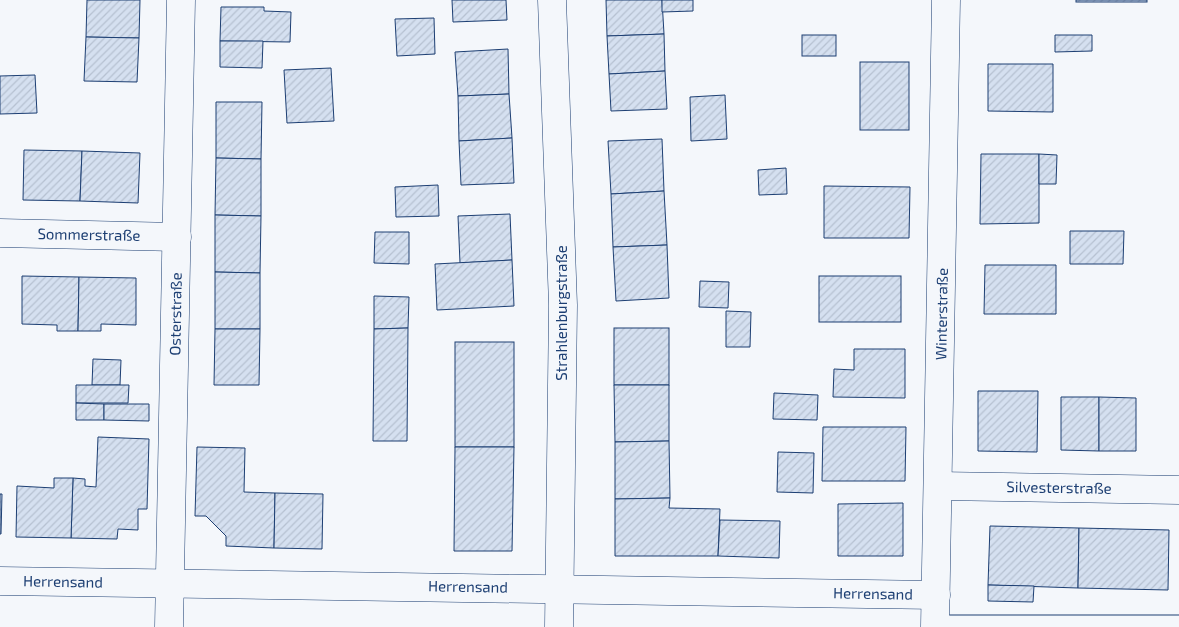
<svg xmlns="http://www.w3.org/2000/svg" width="1179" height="627" viewBox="0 0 1179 627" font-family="'Exo 2',sans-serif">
<defs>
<pattern id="building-hatch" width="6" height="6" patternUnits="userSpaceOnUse" patternTransform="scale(1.25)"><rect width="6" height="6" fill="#d5e0f0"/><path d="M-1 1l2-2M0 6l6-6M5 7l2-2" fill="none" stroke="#b6c1d1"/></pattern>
</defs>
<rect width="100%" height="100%" fill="#f4f7fb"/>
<g fill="url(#building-hatch)" stroke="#1d3f73">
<polygon points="87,0 140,0 139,38 86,37"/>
<polygon points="452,0 506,0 507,20 453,22"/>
<polygon points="606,0 662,0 664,34 607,36"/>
<polygon points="662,0 693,0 693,11 662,12"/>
<rect x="1076" y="0" width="71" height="2"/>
<polygon points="221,7 264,7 264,11 291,12 290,42 220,41"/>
<polygon points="434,18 435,54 397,56 395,19"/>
<polygon points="664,34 665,71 609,74 607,36"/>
<rect x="802" y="35" width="34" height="21"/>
<polygon points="1055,35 1092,35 1092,51 1055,52"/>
<polygon points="86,37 139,38 137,82 84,81"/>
<polygon points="220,41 263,41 262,68 220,67"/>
<polygon points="508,49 509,94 458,96 455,52"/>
<rect x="860" y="62" width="49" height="68"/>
<polygon points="988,64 1053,64 1053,112 988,111"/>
<polygon points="331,68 334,121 287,123 284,70"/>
<polygon points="665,71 667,109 611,111 609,74"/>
<polygon points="35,75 37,113 0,114 0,76"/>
<polygon points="509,94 512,138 459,141 458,96"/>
<polygon points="725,95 727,139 691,141 690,97"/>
<polygon points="216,102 262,102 261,159 216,158"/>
<polygon points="512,138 514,183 461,185 459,141"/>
<polygon points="662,139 664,191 611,194 608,141"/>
<polygon points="24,150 82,151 80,201 23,200"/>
<polygon points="82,151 140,153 138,203 80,201"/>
<polygon points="981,154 1039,154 1039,223 980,224"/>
<polygon points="1039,154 1057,155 1056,184 1039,184"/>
<polygon points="216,158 261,159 261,216 215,215"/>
<polygon points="786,168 787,194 759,195 758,170"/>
<polygon points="438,185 439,216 396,217 395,187"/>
<polygon points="824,186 910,187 909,238 824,238"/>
<polygon points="664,191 667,245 613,247 611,194"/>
<polygon points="510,214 512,260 460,263 458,216"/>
<polygon points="215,215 261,216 260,273 215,272"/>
<polygon points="1070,231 1124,231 1123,264 1070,264"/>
<polygon points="375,232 409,232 409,264 374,263"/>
<polygon points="667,245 669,298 616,301 613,247"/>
<polygon points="512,260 514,306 437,310 435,264"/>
<polygon points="985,265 1056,265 1056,314 984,314"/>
<polygon points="215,272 260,273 260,329 215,329"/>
<polygon points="22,276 79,277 78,331 57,331 57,325 22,324"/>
<rect x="819" y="276" width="82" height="46"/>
<polygon points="79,277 136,278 136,325 101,324 101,331 78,331"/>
<polygon points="700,281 729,282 728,308 699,307"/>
<polygon points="374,296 409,297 408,328 374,329"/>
<polygon points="726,311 751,312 750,347 726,347"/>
<polygon points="408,328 407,441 373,441 374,329"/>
<rect x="614" y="328" width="55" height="57"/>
<polygon points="215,329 260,329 259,385 214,385"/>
<rect x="455" y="342" width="59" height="105"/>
<polygon points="854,349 905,349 905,398 833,397 834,369 854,370"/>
<polygon points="93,359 121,360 120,385 92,385"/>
<polygon points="76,385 129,385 128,403 76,403"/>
<polygon points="614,385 669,385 669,441 615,442"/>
<polygon points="978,391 1038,391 1037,452 978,451"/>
<polygon points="774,393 818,395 817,420 773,419"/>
<polygon points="1061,397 1099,397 1099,451 1061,450"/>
<polygon points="1099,397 1136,398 1136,451 1099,451"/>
<polygon points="76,403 104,404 104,420 76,420"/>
<polygon points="104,404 149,404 149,421 104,420"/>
<polygon points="823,427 906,427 905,481 822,481"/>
<polygon points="98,437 149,439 147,509 138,509 138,530 118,529 117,539 71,538 73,478 85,479 85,486 96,487"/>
<polygon points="669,441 670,498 615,499 615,442"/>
<polygon points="197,447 245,448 244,492 275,493 274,548 226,546 226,536 206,516 195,516"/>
<polygon points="455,447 514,447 512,551 454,551"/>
<polygon points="778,452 814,453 813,493 777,492"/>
<polygon points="54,478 73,478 71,538 16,537 17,486 54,488"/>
<polygon points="275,493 323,494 322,549 274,548"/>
<polygon points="0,494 2,494 1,534 0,534"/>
<polygon points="670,498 669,508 720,509 718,556 615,556 615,499"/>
<polygon points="903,503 903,556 838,556 838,504"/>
<polygon points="720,520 780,521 779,558 718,556"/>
<polygon points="990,526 1079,528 1078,588 988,585"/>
<polygon points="1079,528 1169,530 1168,590 1078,588"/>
<polygon points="988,585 1034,586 1033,602 988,601"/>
</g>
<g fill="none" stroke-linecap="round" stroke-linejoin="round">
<g stroke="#1d3f73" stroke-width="17">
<polyline id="service" points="935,623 1179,623"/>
</g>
<g stroke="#1d3f73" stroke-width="29">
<g id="minor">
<polyline points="552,0 563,305 559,627"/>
<polyline points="0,233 177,237"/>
<polyline points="939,486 1179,490"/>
<polyline points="0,581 936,595"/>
<polyline points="169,627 181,0"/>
<polyline points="935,627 946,0"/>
</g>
</g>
<use href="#service" stroke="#f4f7fb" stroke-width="15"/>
<use href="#minor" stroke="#f4f7fb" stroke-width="28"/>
</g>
<g text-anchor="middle" stroke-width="4" stroke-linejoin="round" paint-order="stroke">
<g font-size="15" fill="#1d3f73" stroke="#f4f7fb">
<text transform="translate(89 235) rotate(1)" y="5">Sommerstraße</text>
<text transform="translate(562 313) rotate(-90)" y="5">Strahlenburgstraße</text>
<text transform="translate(176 314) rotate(-89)" y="5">Osterstraße</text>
<text transform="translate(942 314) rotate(-89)" y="5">Winterstraße</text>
<text transform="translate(1059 488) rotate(1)" y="5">Silvesterstraße</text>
<text transform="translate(63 582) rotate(1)" y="5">Herrensand</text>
<text transform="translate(468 587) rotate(1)" y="5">Herrensand</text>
<text transform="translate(873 594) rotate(1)" y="5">Herrensand</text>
</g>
</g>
</svg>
